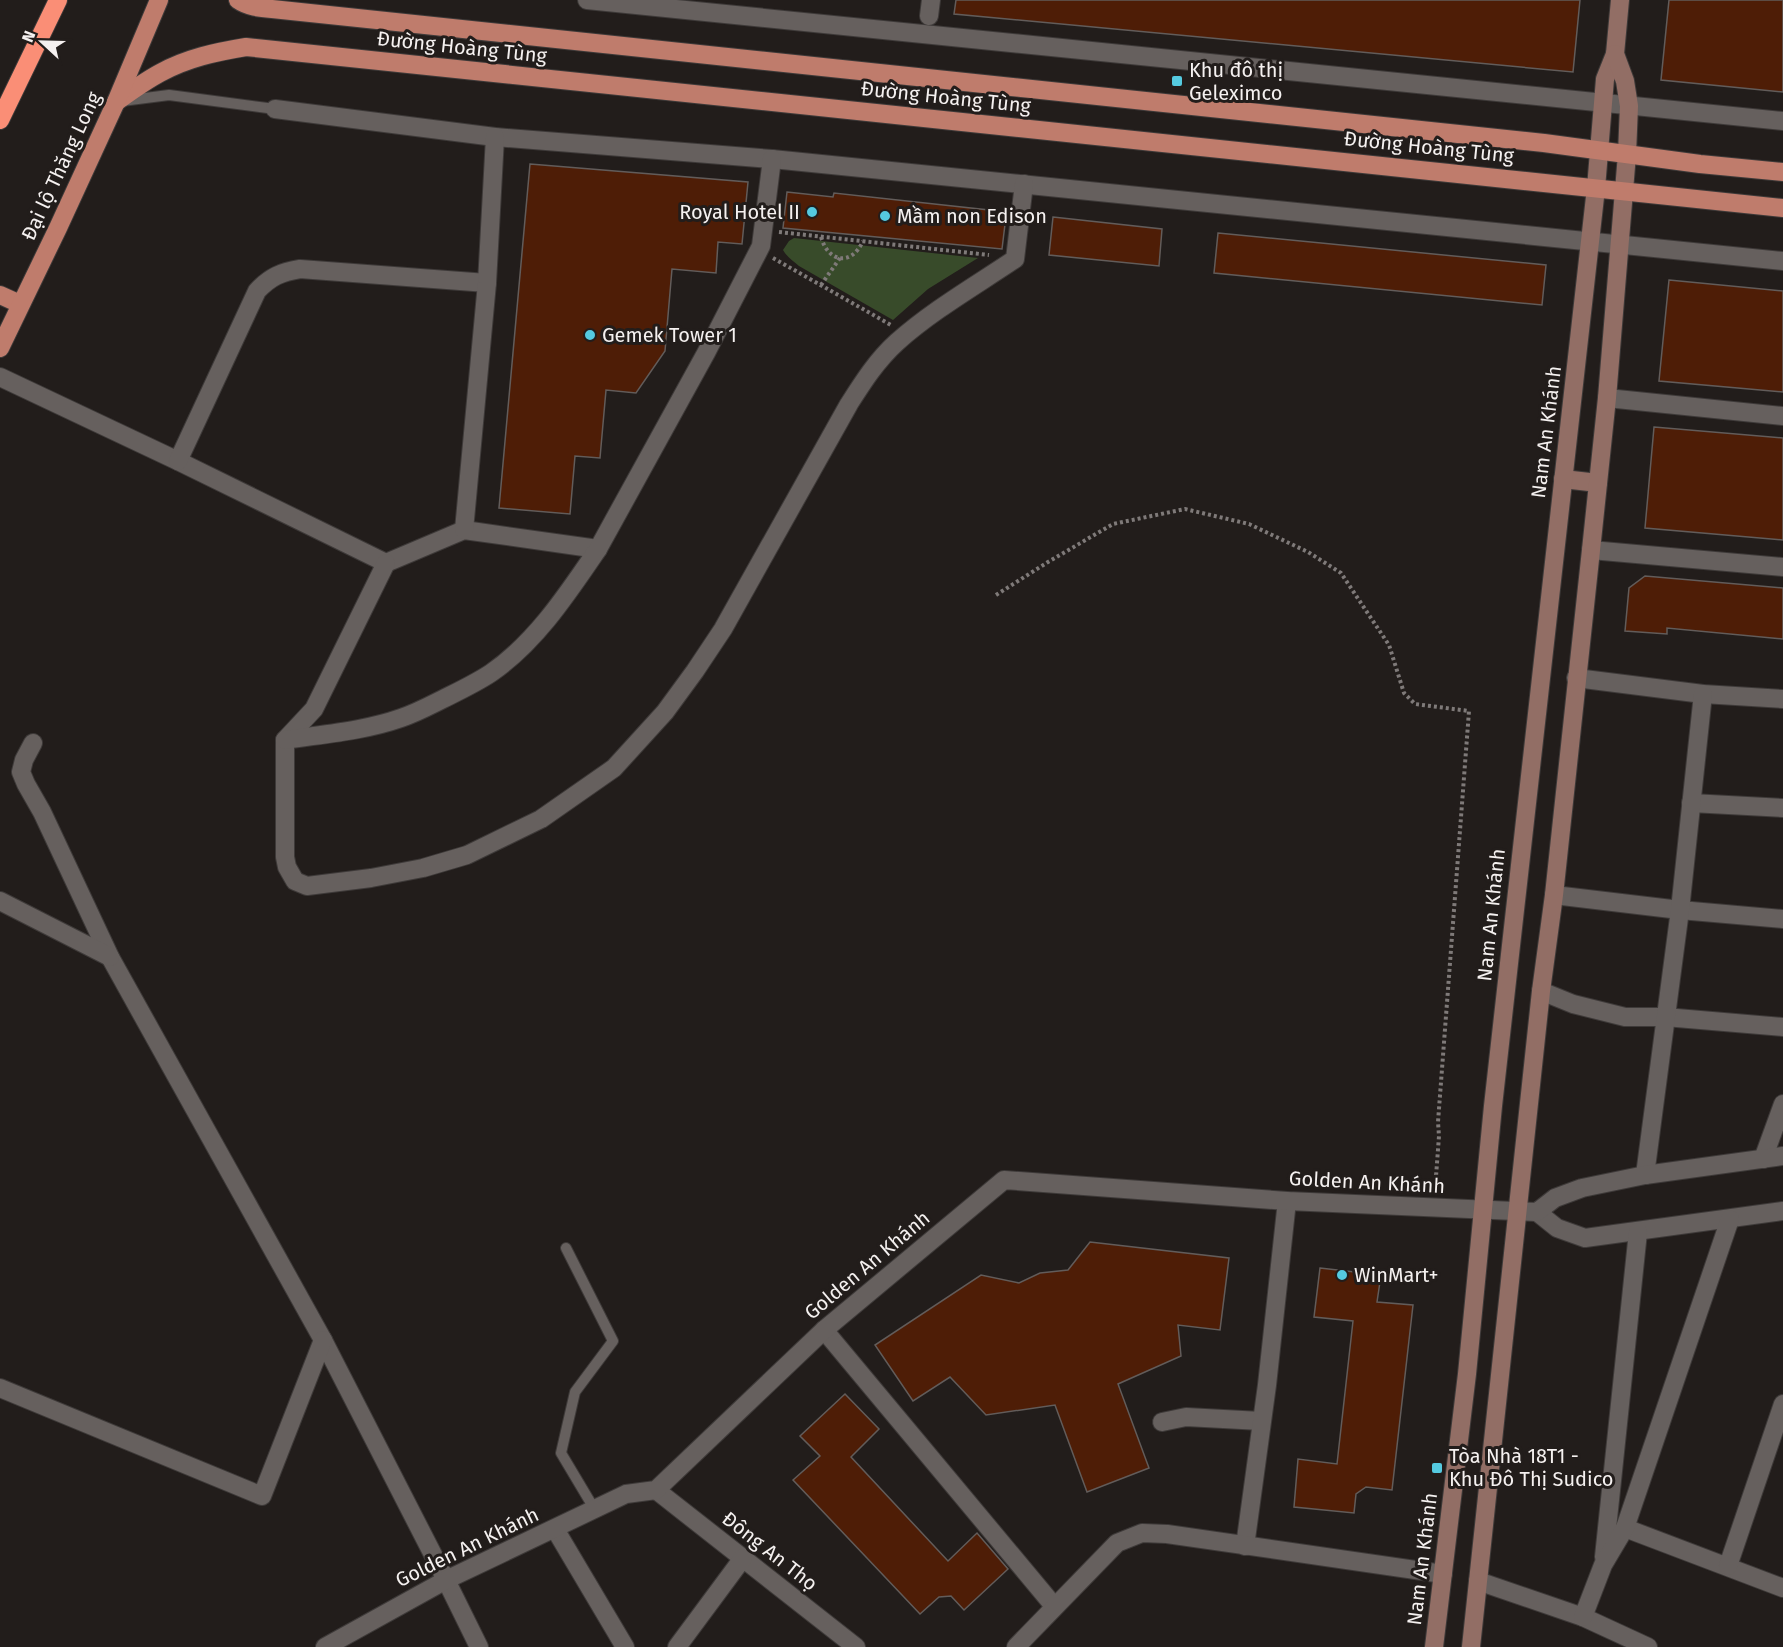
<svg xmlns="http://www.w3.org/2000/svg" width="1783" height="1647" viewBox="0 0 1783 1647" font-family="'Fira Sans',sans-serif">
<rect width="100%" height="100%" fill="#221d1b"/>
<path fill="#384b2a" d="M794,238l184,20 -50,31 -35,31 -94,-54c-6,-5 -12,-9 -16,-16l6,-9z"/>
<g fill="#4e1d06" stroke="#625c5a" stroke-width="1.5">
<polygon points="956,0 1580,0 1573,72 954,14"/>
<polygon points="1669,0 1783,0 1783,92 1661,80"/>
<polygon points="530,164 748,182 742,244 718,242 716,273 672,269 665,351 636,393 606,390 600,458 575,456 570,514 499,508"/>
<polygon points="787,192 833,197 834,193 998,211 998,215 1006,216 1002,249 783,228"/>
<polygon points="1053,217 1162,229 1159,266 1049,255"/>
<polygon points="1218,233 1546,265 1542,305 1214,273"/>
<polygon points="1669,280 1783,291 1783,392 1659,381"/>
<polygon points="1654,427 1783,438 1783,540 1645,528"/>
<polygon points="1645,576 1783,588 1783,639 1667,628 1667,634 1625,631 1629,588"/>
<polygon points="1090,1242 1229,1258 1220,1330 1178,1325 1181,1356 1118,1384 1149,1468 1087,1492 1055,1405 986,1415 950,1377 913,1401 875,1345 981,1275 1019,1283 1040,1273 1068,1270"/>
<polygon points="1320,1268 1381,1275 1377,1302 1413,1305 1392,1490 1366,1487 1356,1494 1354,1513 1294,1507 1298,1459 1337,1464 1353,1321 1314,1317"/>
<polygon points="845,1394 879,1429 851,1457 948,1561 977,1533 1008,1569 964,1610 951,1596 939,1597 920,1614 793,1480 820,1456 800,1436"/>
</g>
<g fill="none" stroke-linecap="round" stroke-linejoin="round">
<g stroke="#3e3a39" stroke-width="12">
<g id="lane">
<polyline points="122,101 169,95 275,109"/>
<polyline points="566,1248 613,1341 575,1392 561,1453 595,1510"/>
</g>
</g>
<g stroke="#3e3a39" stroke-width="20">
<g id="street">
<polyline points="587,0 1783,121"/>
<polyline points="929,16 931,0"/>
<polyline points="275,109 495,137 772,159 1783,261"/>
<polyline points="0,377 178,461 386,563 464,530 598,549"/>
<polyline points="1607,398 1783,416"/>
<path d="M178,461l79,-170c13,-14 24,-19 43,-22l187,14"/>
<polyline points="464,530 487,283 495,137"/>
<polyline points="1591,550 1783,567"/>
<path d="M386,563l-72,146 -29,31v117l2,10 8,14 12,5 64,-8 52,-10 44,-13 74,-36 73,-51 51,-56 30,-41 28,-42 126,-225c14,-22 28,-44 48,-62 36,-32 78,-56 118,-83l9,-75"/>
<polyline points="1576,678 1703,694 1783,699"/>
<path d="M285,740c39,-6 79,-9 116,-22 15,-5 28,-12 42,-19 16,-8 33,-16 48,-26 45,-31 77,-80 107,-124l108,-196 55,-107 11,-87"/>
<polyline points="33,743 24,760 21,772 26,784 42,812 110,957 323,1340 446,1580 479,1647"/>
<polyline points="1691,803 1783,808"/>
<polyline points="1554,895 1680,910 1783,919"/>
<polyline points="0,901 110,957"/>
<polyline points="1541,991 1573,1004 1625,1017 1665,1017 1783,1027"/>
<polyline points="1763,1159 1783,1104"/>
<polyline points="1645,1175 1680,910 1703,694"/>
<polyline points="1537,1212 1557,1228 1585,1238 1783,1211"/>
<polyline points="824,1330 1054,1606"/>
<polyline points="0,1388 262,1496 323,1340"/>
<polyline points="1162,1422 1186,1417 1261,1421"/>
<polyline points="656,1490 856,1647"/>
<polyline points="1625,1528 1783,1588"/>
<polyline points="555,1529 625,1647"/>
<polyline points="1245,1546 1267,1385 1287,1201"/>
<polyline points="1604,1557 1638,1232"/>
<polyline points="1728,1566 1783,1404"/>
<polyline points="1478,1581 1583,1617 1648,1647"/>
<polyline points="1583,1617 1603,1565 1625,1528 1730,1219"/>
<polyline points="325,1647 446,1580 626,1494 656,1490 824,1330 1004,1180 1287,1201 1537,1212 1555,1198 1582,1188 1645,1175 1783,1156"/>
<polyline points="677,1647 743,1558"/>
<polyline points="1016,1647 1117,1543 1142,1533 1167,1534 1443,1574"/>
</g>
</g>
<g stroke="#3e3a39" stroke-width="20">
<g id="secondary">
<polyline points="1563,479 1598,483"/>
<polyline points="1434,1647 1467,1374 1493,1106 1596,188 1605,79 1615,54 1620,0"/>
<polyline points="1471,1647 1541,991 1554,895 1591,550 1607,398 1627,154 1629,106 1625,81 1615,54"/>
</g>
</g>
<g stroke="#3e3a39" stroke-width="20">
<g id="primary">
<path d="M238,0c10,7 22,8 34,9l1272,134 156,21 83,8"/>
<path d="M116,102c14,-10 29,-21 44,-29 27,-15 56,-21 86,-26l1537,161"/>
<polyline points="0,295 20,304"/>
<polyline points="0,348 58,228 116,102 159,0"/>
</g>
</g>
<g stroke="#3e3a39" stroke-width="20">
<polyline id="highway" points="0,120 58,0"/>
</g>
<g stroke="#7f7a79" stroke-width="4" stroke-dasharray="3 3" stroke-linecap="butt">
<polyline points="779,232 989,255"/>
<path d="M821,237c7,25 30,30 42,4"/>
<polyline points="773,258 891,325"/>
<polyline points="821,285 840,258"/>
<polyline points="996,595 1048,562 1113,524 1185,509 1249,524 1308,552 1341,573 1389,645 1404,693 1415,704 1469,711 1438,1122 1439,1136 1435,1190"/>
</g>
<use href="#lane" stroke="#66605e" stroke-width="10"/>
<use href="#street" stroke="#66605e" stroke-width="18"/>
<use href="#secondary" stroke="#926e65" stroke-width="18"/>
<use href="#primary" stroke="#bf7c6c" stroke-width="18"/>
<use href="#highway" stroke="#fa8e76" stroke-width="18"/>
</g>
<g fill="#55cae0" stroke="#221d1b" stroke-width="2">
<rect x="1171" y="75" width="12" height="12" rx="3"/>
<circle cx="812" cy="212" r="6"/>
<circle cx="885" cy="216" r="6"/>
<circle cx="590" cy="335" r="6"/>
<circle cx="1342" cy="1275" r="6"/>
<rect x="1431" y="1462" width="12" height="12" rx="3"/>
</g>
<g text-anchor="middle" stroke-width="6" stroke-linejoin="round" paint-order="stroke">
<g font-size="20" fill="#f5f1f0" stroke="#221d1b">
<text transform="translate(462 47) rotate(6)" y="7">Đường Hoàng Tùng</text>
<text transform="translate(946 97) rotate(6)" y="7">Đường Hoàng Tùng</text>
<text transform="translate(1429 147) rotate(6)" y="7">Đường Hoàng Tùng</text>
<text transform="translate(61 166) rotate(-65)" y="7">Đại lộ Thăng Long</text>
<text transform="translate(1546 432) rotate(-83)" y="7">Nam An Khánh</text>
<text transform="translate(1491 915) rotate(-84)" y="7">Nam An Khánh</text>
<text transform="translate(1367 1182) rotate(3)" y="7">Golden An Khánh</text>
<text transform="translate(867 1265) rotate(-40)" y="7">Golden An Khánh</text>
<text transform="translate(467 1547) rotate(-26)" y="7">Golden An Khánh</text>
<text transform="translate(770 1551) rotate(38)" y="7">Đông An Thọ</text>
<text transform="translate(1422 1559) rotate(-83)" y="7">Nam An Khánh</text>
</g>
<g font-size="20" fill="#f5f1f0" stroke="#221d1b" text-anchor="start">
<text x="1189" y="77">Khu đô thị<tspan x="1189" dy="23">Geleximco</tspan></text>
<text x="800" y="219" text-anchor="end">Royal Hotel II</text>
<text x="897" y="223">Mầm non Edison</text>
<text x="602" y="342">Gemek Tower 1</text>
<text x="1354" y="1282">WinMart+</text>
<text x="1449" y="1463">Tòa Nhà 18T1 -<tspan x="1449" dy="23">Khu Đô Thị Sudico</tspan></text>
</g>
</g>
<g transform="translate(42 42) rotate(292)" stroke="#221d1b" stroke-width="4.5" paint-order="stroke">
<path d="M0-4.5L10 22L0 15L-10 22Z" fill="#f5f1f0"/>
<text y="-9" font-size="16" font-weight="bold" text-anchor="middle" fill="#f5f1f0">N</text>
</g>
</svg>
